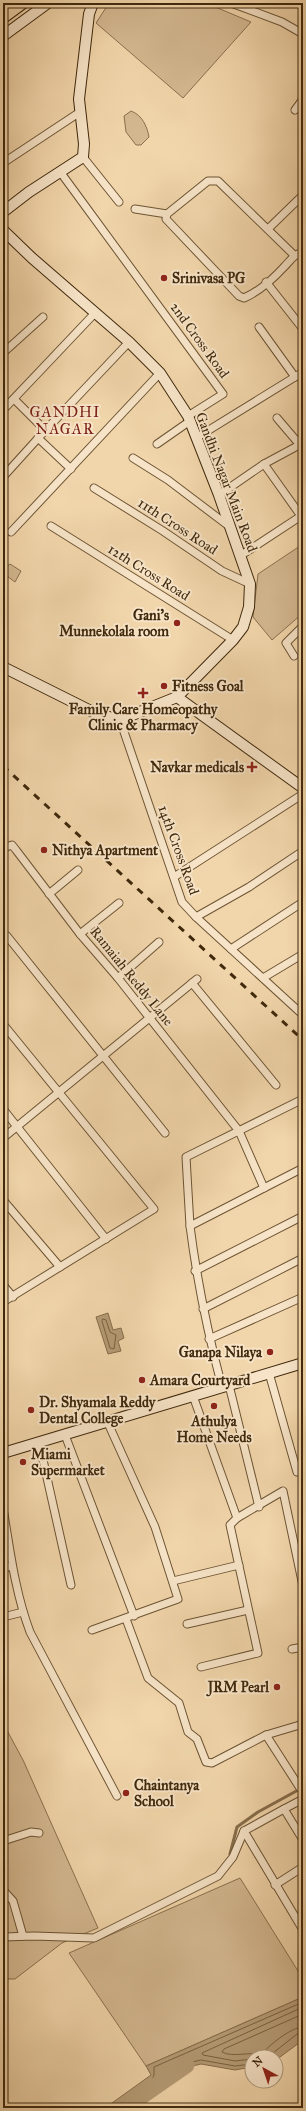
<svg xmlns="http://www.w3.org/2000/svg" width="306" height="2111" viewBox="0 0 306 2111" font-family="'IM FELL Great Primer',serif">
<rect width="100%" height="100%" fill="#f2d6ab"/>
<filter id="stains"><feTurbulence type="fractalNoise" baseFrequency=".005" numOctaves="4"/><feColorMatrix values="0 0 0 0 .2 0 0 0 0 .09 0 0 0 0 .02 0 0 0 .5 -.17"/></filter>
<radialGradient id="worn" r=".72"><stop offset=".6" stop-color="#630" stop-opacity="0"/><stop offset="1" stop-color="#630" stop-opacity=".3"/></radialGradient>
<g fill="#d4b890" stroke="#8a704e">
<polygon points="109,3 206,3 251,22 183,98 96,23"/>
<path d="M131,111c11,4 16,15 18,26l-8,8h-5l-10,-13 -2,-16z"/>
<polygon points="303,544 303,613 272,640 253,617 258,574"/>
<polygon points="10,564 21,571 15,582 3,573 3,570"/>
<polygon points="3,1723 23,1760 98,1928 62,1943 15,1979 3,1979"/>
<polygon points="240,1878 303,1979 303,1997 146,2066 69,1953"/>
</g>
<g fill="#b59b75" stroke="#866d4b">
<polygon points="108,1313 113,1330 121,1328 124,1338 118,1341 121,1351 108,1354 96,1317"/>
<polygon points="303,1997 303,2040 276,2060 276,2057 252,2057 252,2067 235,2070 201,2064 184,2068 145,2092 125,2108 105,2108 151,2075 146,2066"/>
</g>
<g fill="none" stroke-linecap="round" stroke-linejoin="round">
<g stroke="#7a6240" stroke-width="1">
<polygon points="103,1319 106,1320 110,1332 116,1335 114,1349 110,1348 102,1321"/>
<path d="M303,2014l-79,35 -2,3c12,6 27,-1 39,3 7,-9 30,-28 42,-28"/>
<polyline points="268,2057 297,2034 303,2033"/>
<polyline points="252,2059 235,2061 203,2055 202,2053 303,2007"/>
<polyline points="252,2064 235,2066 201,2060 183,2064 155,2081 152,2080 154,2075 154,2067 303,2002"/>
</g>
<polyline stroke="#866d4b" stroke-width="3" points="230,1854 237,1827 258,1812 300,1789"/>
<polyline stroke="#b59b75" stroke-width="17" points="124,2108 186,2065"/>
<g stroke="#6c5434" stroke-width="9">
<g id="street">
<polyline points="231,3 282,22 303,34"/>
<polyline points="295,110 303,99"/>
<polyline points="83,157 119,202"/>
<polyline points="3,163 80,112"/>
<polyline points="61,173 223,394 188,416"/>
<polyline points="135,209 167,214"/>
<polyline points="268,229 303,195"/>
<path d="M294,255l-76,-74h-10l-41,33 -1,5 73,77 5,2c14,-6 29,-19 40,-31 7,-7 9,-12 19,-15"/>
<polyline points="266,282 303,329"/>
<polyline points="259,327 295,377"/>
<polyline points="3,353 43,317"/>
<polyline points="14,399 45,430"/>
<polyline points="3,410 95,313"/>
<polyline points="277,418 300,445"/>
<polyline points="38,438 71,469"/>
<polyline points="196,438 303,372"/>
<polyline points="157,444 190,421"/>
<polyline points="133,458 168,480 230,527"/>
<polyline points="3,477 41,435 129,342"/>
<polyline points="94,488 163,531 222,571 250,584"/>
<polyline points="219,495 264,464 303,443"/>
<polyline points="51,526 233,640"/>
<polyline points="11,532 160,373"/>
<polyline points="240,556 301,516 264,464"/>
<polyline points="294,656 286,643 303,626"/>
<polyline points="120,720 182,902 196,917 303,1015"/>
<polyline points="3,848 12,845 16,850 80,934 118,978 239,1131 264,1188"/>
<polyline points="174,877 303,794"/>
<polyline points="49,894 78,870"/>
<polyline points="196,917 249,887 303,851"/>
<polyline points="80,934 119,903"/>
<polyline points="3,939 7,936 165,1133"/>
<polyline points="231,949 303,902"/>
<polyline points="118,978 159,942"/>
<polyline points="263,978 303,954"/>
<polyline points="192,983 276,1085"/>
<polyline points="3,1024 154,1209 3,1302"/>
<polyline points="303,1099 186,1157 190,1226 303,1168"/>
<polyline points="3,1109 106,1239"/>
<polyline points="3,1138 197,979"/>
<polyline points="3,1200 60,1267"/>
<path d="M190,1226c7,55 18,108 32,161"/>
<polyline points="195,1271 303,1216"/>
<polyline points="3,1285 13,1297"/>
<polyline points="203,1309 303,1258"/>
<polyline points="209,1339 303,1297"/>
<polyline points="269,1373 297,1472"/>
<polyline points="229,1385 259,1507"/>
<polyline points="193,1396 237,1518"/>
<polyline points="65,1435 134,1616"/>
<polyline points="39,1442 71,1585"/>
<path d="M3,1508c7,42 12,84 27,124l87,164"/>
<polyline points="3,1568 12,1566"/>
<polyline points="173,1581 239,1565"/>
<polyline points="3,1617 23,1612"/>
<polyline points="126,1619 148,1678 179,1703 188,1732 197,1739 206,1762 212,1763 266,1735 300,1788"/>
<polyline points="187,1624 248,1610"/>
<polyline points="92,1630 178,1599 155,1527 107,1421"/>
<polyline points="292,1649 303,1647"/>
<polyline points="201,1667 258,1653 230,1525 237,1518 283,1491 303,1586"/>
<polyline points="266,1735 303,1724"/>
<polyline points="303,1799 284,1809 303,1840"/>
<polyline points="284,1809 244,1831 303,1930"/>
<polyline points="3,1841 31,1832 39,1833"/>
<polyline points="275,1885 303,1867"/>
<polyline points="3,1890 13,1901 23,1936"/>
<polyline points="3,1937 34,1936 94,1938 218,1876 233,1857 244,1831"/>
</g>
</g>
<g stroke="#3f280c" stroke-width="12">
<g id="secondary">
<polyline points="3,36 48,3"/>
<polyline points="3,212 29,192 83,157 84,144 79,99 89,14 93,3"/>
<polyline points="3,230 32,258 129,342 160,373 188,416 219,495 250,584 249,607 243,627 233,640 177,697"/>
<polyline points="3,667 95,713 120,720 177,697 303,788"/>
<polyline points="3,1453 303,1363"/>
</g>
</g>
<g stroke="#3f280c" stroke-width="14">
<polyline id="primary" points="3,17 22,3"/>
</g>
<use href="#street" stroke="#f7e4c8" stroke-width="7"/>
<use href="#secondary" stroke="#f7e4c8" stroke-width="10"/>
<use href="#primary" stroke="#f2d6ab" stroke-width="12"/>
<polyline stroke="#3f280c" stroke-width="3" stroke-dasharray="7 7" stroke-linecap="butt" points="3,766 303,1040"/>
</g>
<g fill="#8f2418" stroke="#f7e4c8" stroke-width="1.5">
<circle cx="164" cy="278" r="4"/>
<circle cx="177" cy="623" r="4"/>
<circle cx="164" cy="686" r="4"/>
<path d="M141 687h4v4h4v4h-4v4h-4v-4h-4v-4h4z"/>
<path d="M250 761h4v4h4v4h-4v4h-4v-4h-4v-4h4z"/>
<circle cx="44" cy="850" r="4"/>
<circle cx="270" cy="1352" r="4"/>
<circle cx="142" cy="1380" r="4"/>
<circle cx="214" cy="1406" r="4"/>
<circle cx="31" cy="1410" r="4"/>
<circle cx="23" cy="1462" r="4"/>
<circle cx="277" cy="1687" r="4"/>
<circle cx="126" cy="1793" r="4"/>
</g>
<g text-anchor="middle" stroke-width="4" stroke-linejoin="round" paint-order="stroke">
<g font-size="14" font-weight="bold" fill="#3f280c" stroke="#f7e4c8" text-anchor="start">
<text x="172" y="283">Srinivasa PG</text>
<text x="169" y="620" text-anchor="end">Gani's<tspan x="169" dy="16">Munnekolala room</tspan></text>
<text x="172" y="691">Fitness Goal</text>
<text x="143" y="714" text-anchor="middle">Family Care Homeopathy<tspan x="143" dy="16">Clinic &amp; Pharmacy</tspan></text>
<text x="244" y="772" text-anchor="end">Navkar medicals</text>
<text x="52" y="855">Nithya Apartment</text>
<text x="262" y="1357" text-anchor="end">Ganapa Nilaya</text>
<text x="150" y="1385">Amara Courtyard</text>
<text x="39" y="1407">Dr. Shyamala Reddy<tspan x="39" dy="16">Dental College</tspan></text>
<text x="214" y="1426" text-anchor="middle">Athulya<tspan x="214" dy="16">Home Needs</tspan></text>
<text x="31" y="1459">Miami<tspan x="31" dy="16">Supermarket</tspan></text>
<text x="269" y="1692" text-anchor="end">JRM Pearl</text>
<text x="134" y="1790">Chaintanya<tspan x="134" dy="16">School</tspan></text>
</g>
<g font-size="14" fill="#3f280c" stroke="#f7e4c8">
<text transform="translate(200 340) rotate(54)" y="5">2nd Cross Road</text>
<text transform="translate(227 482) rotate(69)" y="5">Gandhi Nagar Main Road</text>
<text transform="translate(178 526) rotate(33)" y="5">11th Cross Road</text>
<text transform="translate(149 572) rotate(32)" y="5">12th Cross Road</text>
<text transform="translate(179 850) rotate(70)" y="5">14th Cross Road</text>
<text transform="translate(132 976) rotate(51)" y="5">Ramaiah Reddy Lane</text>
</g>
<g font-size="15" letter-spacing="1" fill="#7a1f14" stroke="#f7e4c8">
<text x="65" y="417">GANDHI<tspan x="65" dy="17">NAGAR</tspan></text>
</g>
</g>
<rect width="306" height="2111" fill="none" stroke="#f2d6ab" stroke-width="16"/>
<rect x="4" y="4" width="298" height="2103" fill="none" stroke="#3f280c" stroke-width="2"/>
<rect x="8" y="8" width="290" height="2095" fill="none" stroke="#3f280c"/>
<g transform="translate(264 2069) rotate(320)"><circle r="19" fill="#f7e4c8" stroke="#ad997d"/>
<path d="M0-3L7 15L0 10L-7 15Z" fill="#8f2418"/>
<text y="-6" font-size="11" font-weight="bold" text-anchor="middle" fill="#3f280c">N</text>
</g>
<rect width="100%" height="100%" filter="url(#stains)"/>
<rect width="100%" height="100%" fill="url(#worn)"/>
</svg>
